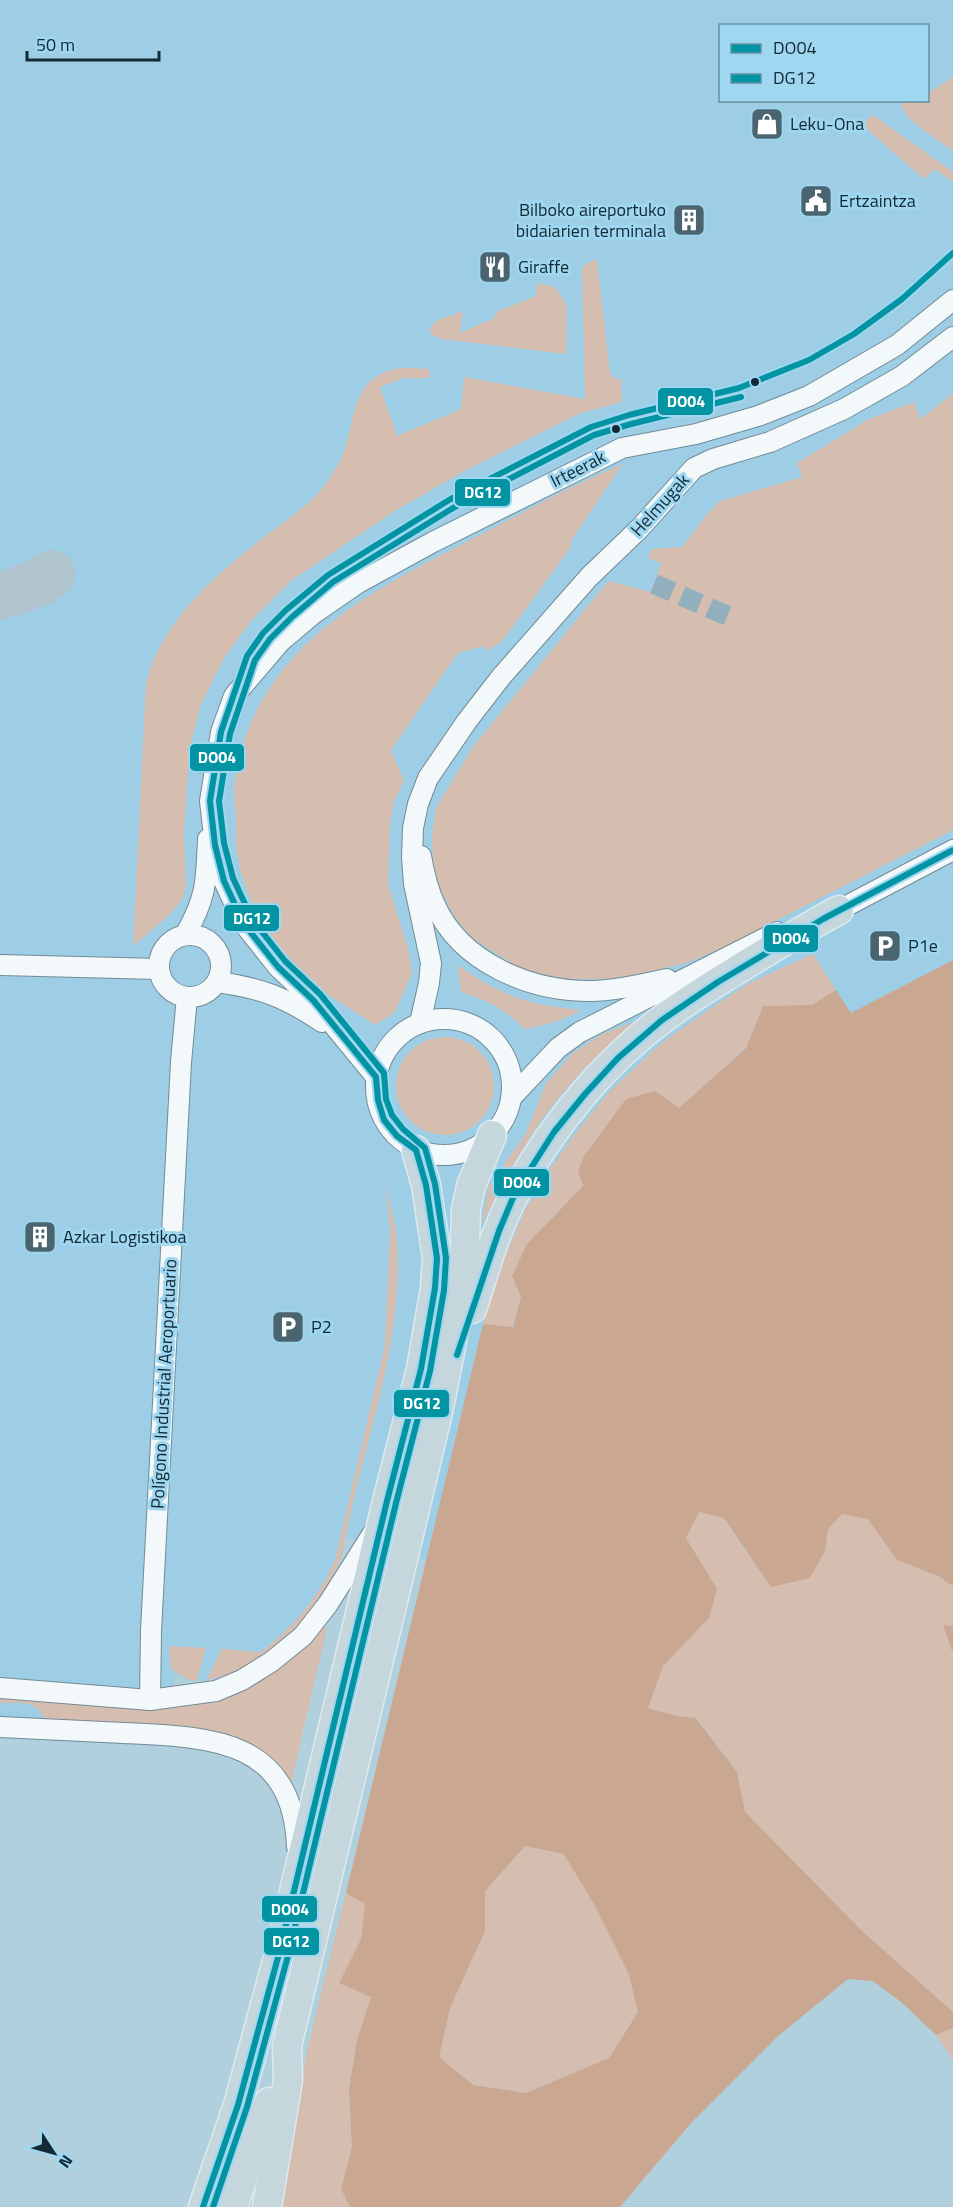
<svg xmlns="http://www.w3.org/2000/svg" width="953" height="2207" viewBox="0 0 953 2207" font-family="'Titillium Web',sans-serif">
<rect width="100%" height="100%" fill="#b1d0de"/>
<path fill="#9dcee5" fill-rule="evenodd" d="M0,0h953v960l-102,53 -39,-59 -61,28 -43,28 -49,35 -52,49 -34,42 -31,45 -18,31 -22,51 -19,61 -56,237 -82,-24 -3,20 -19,35 -25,34 -14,13 -64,38 -23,4 -8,-1 -13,-7 -13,54 -1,19 -162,-8zM720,26h208v74h-208z"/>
<g fill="#d5bdaf">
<path d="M953,77v74c-14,-11 -54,-33 -52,-50h10l1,2 4,-2 12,-1v-7z"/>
<polygon points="873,115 953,172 953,182 934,169 924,179 861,124"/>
<path d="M597,259l13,115 7,6 4,-2 1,24 -41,11 -120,60 -68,39 -101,68 -41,41 -27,37 -23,46 -12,47 -5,82 2,53 -2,9 -6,10 -11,12 -34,29 13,-264c19,-67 73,-110 126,-151 19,-14 41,-29 55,-49 6,-9 14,-21 17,-31 9,-25 8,-58 32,-74 16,-12 35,-9 53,-8l1,9h-26l-24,9 17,49 64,-27 3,-32 121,22 -3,-130 3,-5z"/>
<polygon points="537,283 555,287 567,305 566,354 441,339 431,334 430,329 436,321 463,311 460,333 494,318 496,312 536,296"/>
<polygon points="953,393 953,830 731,944 687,963 638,974 607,979 570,979 545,975 517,967 472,938 454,916 440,888 433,862 432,834 436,808 473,747 608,581 651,592 661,563 647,558 652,549 682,547 709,512 720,501 802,477 797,463 869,419 914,402 921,419"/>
<path d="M623,464l-51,75 -1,8 -68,93 -14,11 -4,-5 -27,7 -67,97 13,31 -10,20 -4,24 -2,59 20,64 4,25 -17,39 -20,13c-25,-17 -53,-32 -75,-53 -31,-29 -54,-72 -62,-114 -3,-13 -2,-27 -2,-41 -1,-11 -3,-24 -1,-36 19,-133 134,-189 241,-244 48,-25 96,-52 147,-73z"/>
<polygon points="813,954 836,990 812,1005 763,1006 746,1047 679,1108 584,1186 552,1217 512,1276 521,1297 512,1327 483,1324 502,1263 524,1212 542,1181 573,1136 607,1094 659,1045 708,1010 751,982"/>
<path d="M457,965c46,31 69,40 125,45 -19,10 -37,16 -58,19 -21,-22 -35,-28 -63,-37z"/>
<path d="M634,1022c-23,21 -47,43 -68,67 -36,41 -61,90 -85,137l8,-41 36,-50 21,-52 27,-30 29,-19z"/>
<circle cx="445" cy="1086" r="49"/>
<path d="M385,1185c5,19 11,39 12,58 7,107 -38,210 -55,314 -20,42 -58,97 -104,114 -10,4 -20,6 -31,9l14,-31 40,3c36,-29 54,-49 74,-92l50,-214 5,-117z"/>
<polygon points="699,1512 724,1518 746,1552 825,1552 828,1529 842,1514 868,1518 897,1560 938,1576 953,1586 953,1626 944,1625 953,1652 953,2012 862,1931 745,1812 737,1771 697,1718 677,1716 648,1708 663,1666 709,1618 716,1589 686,1537"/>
<path d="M321,1628h6l-36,155 -3,-2 -10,-15 -21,-18 -21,-10 -26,-7 -27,-3 -136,-5c-12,-24 -22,-20 -47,-20v-7l169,11c74,-7 102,-27 152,-79z"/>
<polygon points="169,1646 206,1648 197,1681 189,1680 171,1669"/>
<polygon points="525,1846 564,1854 595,1906 629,1975 638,2012 609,2058 526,2093 473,2085 439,2057 450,2008 485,1931 485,1891"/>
<polygon points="346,1893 366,1904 361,1939 339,1983 371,1997 357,2040 349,2090 352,2147 341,2189 350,2207 278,2207 307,2051"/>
<polygon points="953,2028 953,2060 936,2035"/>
</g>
<g fill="#caa791" fill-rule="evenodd">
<path d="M953,960v626l-15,-10 -41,-16 -29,-41 -26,-5 -14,15 -3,22 -15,27 -39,9 -47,-69 -25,-6 -13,26 31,51 -8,29 -46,48 -15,42 29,8 19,2 41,54 8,40 117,119 91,81v16l-17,7 -35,-33 -28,-21 -25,-2 -70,57 -86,86 -72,85h-270l-9,-18 11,-42 -3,-57 8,-50 14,-43 -32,-14 22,-44 4,-35 -19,-11 137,-569 30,3 8,-30 -9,-21 15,-32 56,-58 -5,-15 6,-15 42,-57 29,-8 24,17 67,-60 17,-42 49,-1 24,-15 15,23zM525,1846l39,8 31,52 34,69 9,37 -29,46 -83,35 -53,-8 -34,-28 11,-49 35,-77v-40z"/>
<polygon points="943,1625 953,1626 953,1652 952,1651"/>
</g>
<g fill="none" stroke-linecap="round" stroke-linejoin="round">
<polyline stroke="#b0c4cd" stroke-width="48" points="0,596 39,583 51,574"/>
<polyline stroke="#91afbc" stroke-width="20" stroke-dasharray="20 10" stroke-linecap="butt" points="654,584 728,616"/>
<g stroke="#738b96" stroke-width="22">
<g id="minor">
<path d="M421,856c3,17 7,34 14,49 26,58 95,86 155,86 26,0 52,-7 77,-12"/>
<polyline points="827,913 839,910 953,850"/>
<circle cx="190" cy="966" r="31"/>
<path d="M185,935c22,-38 21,-54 23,-96"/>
<polyline points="0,965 159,969"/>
<path d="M217,982c44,6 68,15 105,40"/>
<circle cx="444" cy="1087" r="68"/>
<polyline points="420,1023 429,983 431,963 414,884 412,857 413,828 418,804 428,778 467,721 501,677 589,577 639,529 694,468 713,459 770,442 844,409 902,376 953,337"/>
<polyline points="376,1077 313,1000 278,967 244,924 224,881 215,845 210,801 221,732 234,696 281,641 313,614 358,583 433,542 622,448 696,434 758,416 809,396 897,345 953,300"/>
<polyline points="511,1098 558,1048 580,1032 777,932"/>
<polyline points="0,1688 150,1700 216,1691 242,1680 271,1662 303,1636 328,1604 373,1533"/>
<polyline points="150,1700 151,1631 181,1062 187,997"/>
<path d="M0,1727c41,2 82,4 124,6 85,4 169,5 173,114"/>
</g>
</g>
<g stroke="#dceaf0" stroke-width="31">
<g id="highway">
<path d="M472,1309c13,-38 23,-79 43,-115 37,-69 90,-133 153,-179 24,-18 51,-34 77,-50 31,-19 62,-38 94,-55"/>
<polyline points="203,2207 238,2105 280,1950 387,1501 421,1369 435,1288 437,1258 426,1185 416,1150"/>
<polyline points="233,2207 269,2102"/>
<polyline points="267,2207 288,2080 287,2046 439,1408 464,1280 466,1209 471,1186 492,1135"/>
</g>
</g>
<use href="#minor" stroke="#f3f8fa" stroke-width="20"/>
<use href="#highway" stroke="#c5d6dd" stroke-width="28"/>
<g stroke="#9fd6f0" stroke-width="10">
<g id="bus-1">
<polyline points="457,1355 499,1231 515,1193 554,1132 585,1094 618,1058 662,1020 718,982 823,919 953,850"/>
<polyline points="203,2207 238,2105 280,1950 387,1501 421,1369 435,1288 437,1258 426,1185 416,1150 397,1136 384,1120 378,1100 376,1077 313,1000 278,967 244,924 224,881 215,845 210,801 221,732 247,656 263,633 286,610 328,575 449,500 591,427 629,415 739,388 809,360 854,334 902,299 953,253"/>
</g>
</g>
<g stroke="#9fd6f0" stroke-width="10">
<polyline id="bus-2" points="213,2207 247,2107 289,1952 396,1503 430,1371 444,1290 446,1258 435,1184 425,1148 403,1129 392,1115 386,1099 384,1073 320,994 285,961 252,919 233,878 224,843 219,801 230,734 255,660 270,639 292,617 333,582 453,508 594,435 631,424 741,397"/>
</g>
<use href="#bus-1" stroke="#0294a2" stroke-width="6"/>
<use href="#bus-2" stroke="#0294a2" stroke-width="6"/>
</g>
<defs>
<g id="shop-square" transform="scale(1.725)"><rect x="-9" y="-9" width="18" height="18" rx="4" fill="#4a6470" stroke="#9fd6f0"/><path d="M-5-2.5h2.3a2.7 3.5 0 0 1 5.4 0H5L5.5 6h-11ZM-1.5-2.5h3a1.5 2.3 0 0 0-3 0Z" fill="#fff"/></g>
<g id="civic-square" transform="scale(1.725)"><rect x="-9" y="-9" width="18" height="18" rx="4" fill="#4a6470" stroke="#9fd6f0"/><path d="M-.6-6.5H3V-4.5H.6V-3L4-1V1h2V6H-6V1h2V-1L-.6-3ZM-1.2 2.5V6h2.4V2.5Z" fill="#fff"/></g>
<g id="building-square" transform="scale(1.725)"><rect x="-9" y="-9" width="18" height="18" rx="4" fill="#4a6470" stroke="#9fd6f0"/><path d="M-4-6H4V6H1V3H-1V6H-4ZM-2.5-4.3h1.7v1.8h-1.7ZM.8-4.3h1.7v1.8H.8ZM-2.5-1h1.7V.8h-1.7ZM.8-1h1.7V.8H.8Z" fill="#fff"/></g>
<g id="restaurant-square" transform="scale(1.725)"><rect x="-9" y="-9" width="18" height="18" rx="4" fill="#4a6470" stroke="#9fd6f0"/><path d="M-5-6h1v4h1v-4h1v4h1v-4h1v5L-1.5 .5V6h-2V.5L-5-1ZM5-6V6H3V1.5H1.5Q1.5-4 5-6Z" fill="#fff"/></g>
<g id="parking-square" transform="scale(1.725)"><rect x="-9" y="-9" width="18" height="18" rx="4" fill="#4a6470" stroke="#9fd6f0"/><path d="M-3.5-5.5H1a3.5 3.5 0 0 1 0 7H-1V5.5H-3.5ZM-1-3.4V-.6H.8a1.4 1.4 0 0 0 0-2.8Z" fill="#fff"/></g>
</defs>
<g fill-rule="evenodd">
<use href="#shop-square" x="767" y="124"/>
<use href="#civic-square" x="816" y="201"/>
<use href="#building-square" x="689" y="220"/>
<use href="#restaurant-square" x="495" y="267"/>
<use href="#parking-square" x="885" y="946"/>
<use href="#building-square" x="40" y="1237"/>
<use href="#parking-square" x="288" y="1327"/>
</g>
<g fill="#132a34" stroke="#9fd6f0" stroke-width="2">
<circle cx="755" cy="382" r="5"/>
<circle cx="616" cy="429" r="5"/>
</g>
<g text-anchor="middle" stroke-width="6" stroke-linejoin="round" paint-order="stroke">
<g font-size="18" fill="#132a34" stroke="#9fd6f0" text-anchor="start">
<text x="790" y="130">Leku-Ona</text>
<text x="839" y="207">Ertzaintza</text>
<text x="666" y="216" text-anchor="end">Bilboko aireportuko<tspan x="666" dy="21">bidaiarien terminala</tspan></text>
<text x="518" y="273">Giraffe</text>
<text x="908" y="952">P1e</text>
<text x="63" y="1243">Azkar Logistikoa</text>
<text x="311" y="1333">P2</text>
</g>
<g font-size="18" fill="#132a34" stroke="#9fd6f0">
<text transform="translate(578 469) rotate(-27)" y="6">Irteerak</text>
<text transform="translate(660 505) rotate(-48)" y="6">Helmugak</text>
<text transform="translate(164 1384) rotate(-87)" y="6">Polígono Industrial Aeroportuario</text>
</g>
</g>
<g stroke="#9fd6f0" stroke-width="2">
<rect x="657" y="387" width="57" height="29" rx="6" fill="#0294a2"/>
<rect x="454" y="478" width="57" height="29" rx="6" fill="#0294a2"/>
<rect x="189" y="743" width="56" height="29" rx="6" fill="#0294a2"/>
<rect x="223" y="904" width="57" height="28" rx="6" fill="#0294a2"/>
<rect x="763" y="924" width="56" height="29" rx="6" fill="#0294a2"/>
<rect x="493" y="1168" width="57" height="29" rx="6" fill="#0294a2"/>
<rect x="393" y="1389" width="57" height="29" rx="6" fill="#0294a2"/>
<rect x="261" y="1895" width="57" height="28" rx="6" fill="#0294a2"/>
<rect x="263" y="1927" width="57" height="29" rx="6" fill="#0294a2"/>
</g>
<g font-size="16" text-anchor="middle" font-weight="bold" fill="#fff">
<text x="686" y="407">DO04</text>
<text x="483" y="498">DG12</text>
<text x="217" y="763">DO04</text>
<text x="252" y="924">DG12</text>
<text x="791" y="944">DO04</text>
<text x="522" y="1188">DO04</text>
<text x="422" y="1409">DG12</text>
<text x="290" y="1915">DO04</text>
<text x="291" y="1947">DG12</text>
</g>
<rect x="719" y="24" width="210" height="78" fill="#9fd6f0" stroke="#6791a5" stroke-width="1.5"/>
<rect x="731" y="44" width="30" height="9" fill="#0294a2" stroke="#6791a5" stroke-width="1.5"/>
<text x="773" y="54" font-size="18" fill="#132a34">DO04</text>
<rect x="731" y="74" width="30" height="9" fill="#0294a2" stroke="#6791a5" stroke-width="1.5"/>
<text x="773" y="84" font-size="18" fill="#132a34">DG12</text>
<g transform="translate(54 2153) rotate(126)" stroke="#9fd6f0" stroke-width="4.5" paint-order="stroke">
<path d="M0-4.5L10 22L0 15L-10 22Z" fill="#132a34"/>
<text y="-9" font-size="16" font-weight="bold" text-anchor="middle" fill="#132a34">N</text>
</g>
<path d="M27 51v9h132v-9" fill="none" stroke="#132a34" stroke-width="3"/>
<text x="36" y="51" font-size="18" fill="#132a34" stroke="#9fd6f0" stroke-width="4.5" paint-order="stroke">50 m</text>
</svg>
